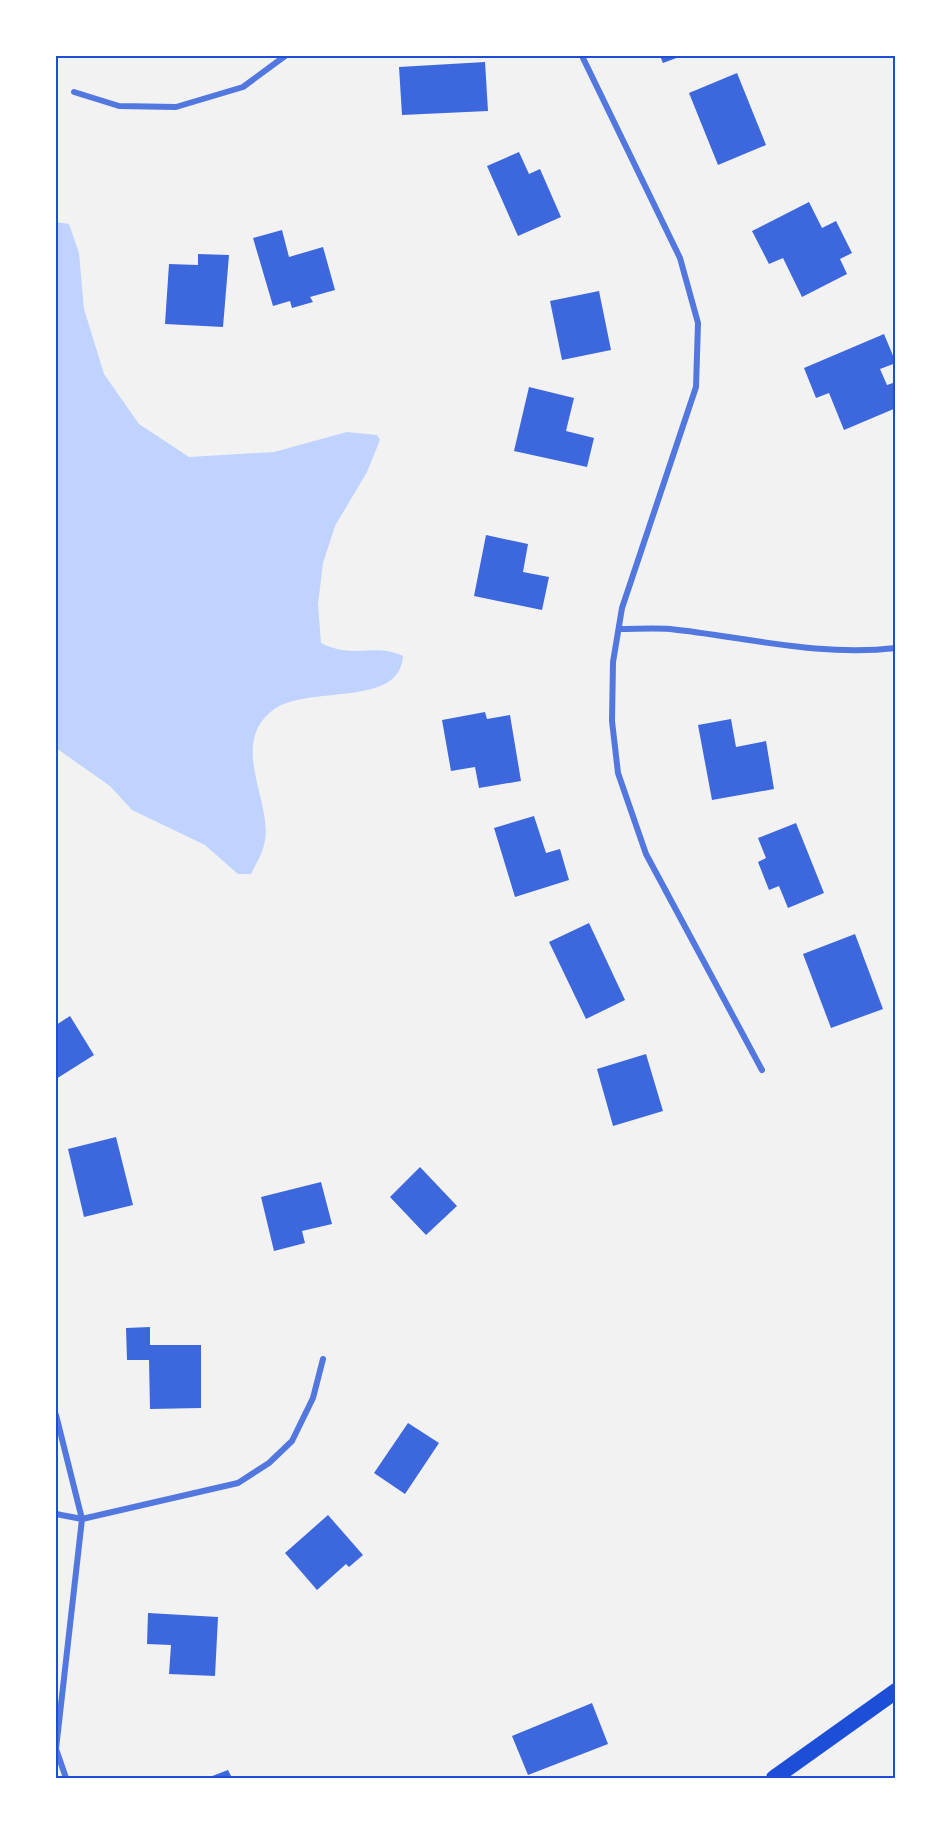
<svg xmlns="http://www.w3.org/2000/svg" width="951" height="1834" viewBox="0 0 951 1834" font-family="Montserrat,sans-serif">
<rect width="100%" height="100%" fill="#f2f2f2"/>
<path fill="#bfd3fe" d="M56,222l13,2 10,29 5,56 20,65 35,50 50,33 85,-5 73,-20 30,3 3,5 -13,32 -32,54 -12,37 -5,41 3,39c33,17 54,-1 82,13 -3,53 -96,28 -130,54 -46,35 2,94 -9,135 -2,10 -9,20 -13,29h-13l-33,-29 -73,-35 -22,-24 -54,-38z"/>
<g fill="#3d67dc">
<polygon points="660,56 682,56 663,63"/>
<polygon points="485,62 488,111 402,115 399,67"/>
<polygon points="737,73 766,145 718,165 689,93"/>
<polygon points="519,152 529,174 540,169 561,217 518,236 487,166"/>
<polygon points="809,202 822,228 836,221 852,253 840,259 847,274 802,297 783,258 769,264 752,231"/>
<polygon points="282,230 289,257 323,247 335,290 310,297 313,302 292,308 290,301 273,306 253,238"/>
<polygon points="198,254 229,255 223,327 165,324 169,264 198,265"/>
<polygon points="599,291 611,350 562,360 550,301"/>
<polygon points="884,334 896,363 880,369 887,385 896,382 896,408 844,430 829,393 816,398 804,368"/>
<polygon points="529,387 574,398 566,431 594,438 587,467 514,451"/>
<polygon points="486,535 528,544 523,572 549,577 542,610 474,596"/>
<polygon points="485,712 487,719 510,715 521,781 479,788 475,767 451,771 442,720"/>
<polygon points="731,719 736,747 766,741 774,789 712,800 698,725"/>
<polygon points="534,816 546,853 560,849 569,880 515,897 494,828"/>
<polygon points="796,823 824,893 788,908 779,886 769,890 758,862 766,858 758,838"/>
<polygon points="589,923 625,1000 586,1019 549,942"/>
<polygon points="855,934 883,1009 831,1028 803,954"/>
<polygon points="70,1016 94,1055 56,1079 56,1025"/>
<polygon points="646,1054 663,1111 613,1126 597,1069"/>
<polygon points="116,1137 133,1205 84,1217 68,1149"/>
<polygon points="420,1167 457,1206 426,1235 390,1197"/>
<polygon points="321,1182 332,1224 302,1231 305,1243 274,1251 261,1197"/>
<polygon points="150,1327 150,1345 201,1345 201,1408 150,1409 149,1360 127,1360 126,1328"/>
<polygon points="408,1423 439,1443 405,1494 374,1473"/>
<polygon points="328,1515 363,1555 349,1567 346,1564 317,1590 285,1553"/>
<polygon points="148,1613 218,1617 215,1676 169,1674 171,1645 147,1644"/>
<polygon points="592,1703 608,1744 528,1775 512,1736"/>
<polygon points="228,1770 232,1778 207,1778"/>
</g>
<g fill="none" stroke-linecap="round" stroke-linejoin="round">
<g stroke="#5277de" stroke-width="6">
<polyline points="582,56 680,258 698,323 696,387 622,608 613,662 612,721 618,773 646,854 762,1070"/>
<polyline points="74,92 119,106 176,107 243,87 285,56"/>
<path d="M619,629c17,0 34,-1 51,0 75,8 149,28 226,19"/>
<polyline points="56,1415 82,1519 56,1749 66,1778"/>
<polyline points="56,1514 82,1519 238,1483 269,1463 292,1441 313,1398 323,1359"/>
</g>
<polyline stroke="#1d4ed8" stroke-width="16" points="774,1778 896,1691"/>
</g>
<rect width="951" height="1834" fill="none" stroke="#ffffff" stroke-width="114"/>
<rect x="57" y="57" width="837" height="1720" fill="none" stroke="#1d4ed8" stroke-width="2"/>
</svg>
